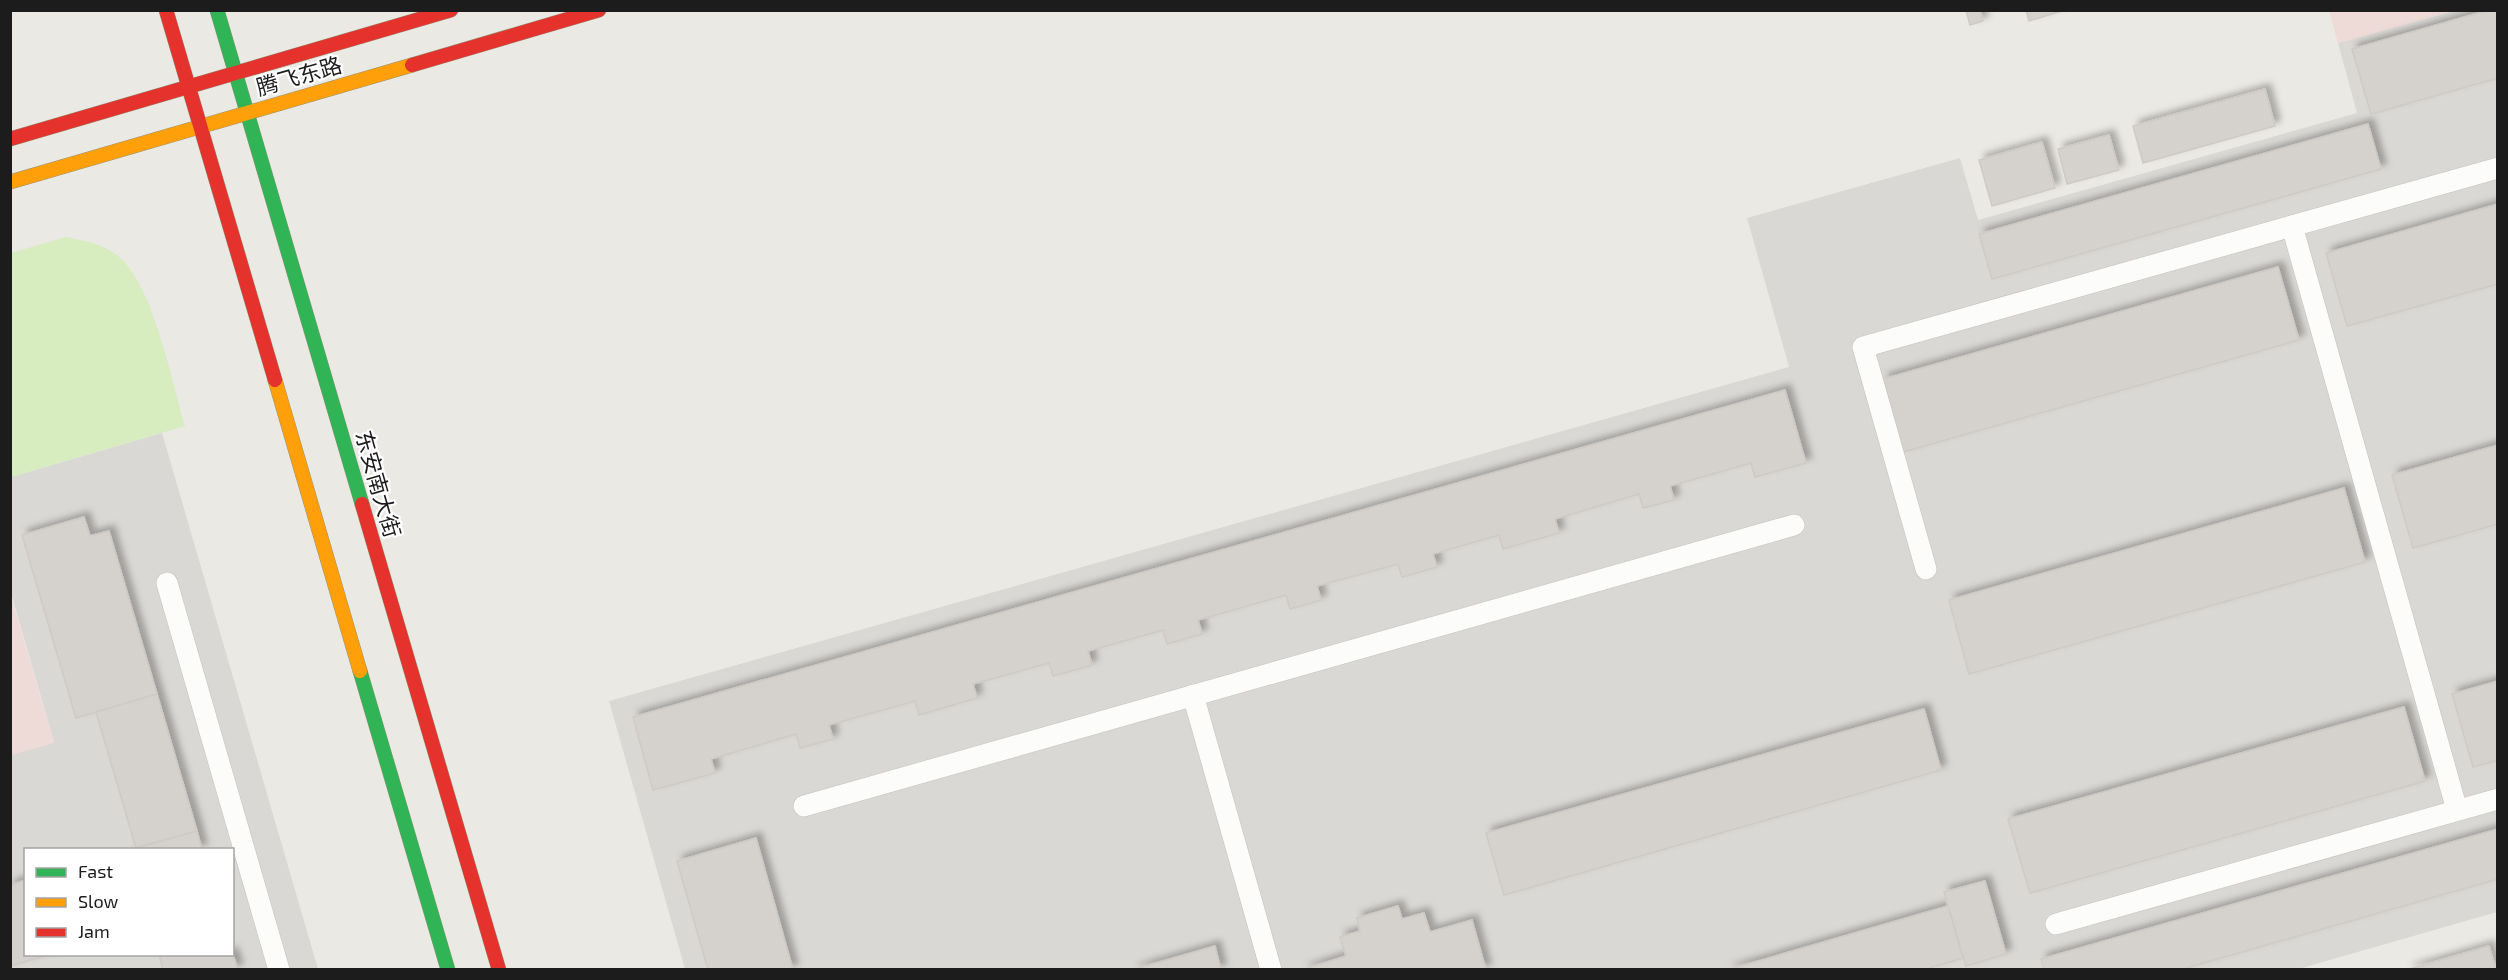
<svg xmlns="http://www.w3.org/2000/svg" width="2508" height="980" viewBox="0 0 2508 980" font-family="'Exo 2','Noto Sans SC',sans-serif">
<defs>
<filter id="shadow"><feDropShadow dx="5.5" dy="-5.5" stdDeviation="3" flood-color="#0004"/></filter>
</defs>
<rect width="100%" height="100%" fill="#eae9e4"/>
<g fill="#d9d8d5" fill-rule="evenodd">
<polygon points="2453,11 2497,11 2497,912 2295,970 685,969 609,701 1789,367 1747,218 1960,158 1978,220 2357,113 2338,43"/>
<path d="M162,433l156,536h-307l-1,-214 44,-13 -43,-149v-116zM26,850h206v104h-206z"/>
</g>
<g fill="#eedad7">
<polygon points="2329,11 2329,10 2453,11 2338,43"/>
<polygon points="10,593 54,743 11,755 10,755"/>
</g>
<path fill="#d7ecbf" d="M66,237c19,4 37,7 52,19 36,30 53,124 67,170l-174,51v-224z"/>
<g fill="#d5d2ce" stroke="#cecac5" stroke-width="1.5" filter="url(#shadow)">
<polygon points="1966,10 1980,10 1983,21 1970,25"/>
<polygon points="2026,10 2065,10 2029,21"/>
<polygon points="2489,10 2498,10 2498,78 2371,114 2352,49"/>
<polygon points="2265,89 2275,126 2143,163 2133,126"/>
<polygon points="2368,124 2381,169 1992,279 1979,234"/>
<polygon points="2109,135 2119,170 2067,184 2058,149"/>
<polygon points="2042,142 2055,188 1992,206 1979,160"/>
<polygon points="2498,204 2498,284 2347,326 2326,253"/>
<polygon points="2278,267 2299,340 1903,452 1883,379"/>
<polygon points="1785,390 1806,463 1755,477 1751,463 1670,486 1674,500 1643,508 1639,494 1555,519 1559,533 1503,549 1499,535 1433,554 1437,567 1402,577 1398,564 1317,586 1321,600 1290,609 1286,595 1198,620 1202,634 1167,644 1163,630 1088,651 1092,665 1053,676 1049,663 973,684 977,698 919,715 915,701 829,725 833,739 800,748 796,734 711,759 715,773 653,790 633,717"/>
<polygon points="2498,445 2498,524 2413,548 2392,475"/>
<polygon points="2344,488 2365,562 1969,674 1949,600"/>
<polygon points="84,517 90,536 109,531 157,694 76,718 22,535"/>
<polygon points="2498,681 2498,760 2473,767 2452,694"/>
<polygon points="157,694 197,831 136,848 96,712"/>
<polygon points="2404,707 2425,781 2030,893 2008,819"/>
<polygon points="1924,709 1941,770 1504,895 1486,833"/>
<polygon points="2498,829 2498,879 2179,970 2044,970 2041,959"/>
<polygon points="197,831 202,850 131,850 136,848"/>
<polygon points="756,838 793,970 708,970 677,861"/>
<polygon points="26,880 26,954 51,954 10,966 10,885"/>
<polygon points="1985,881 2006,954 1966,966 1944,892"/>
<polygon points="1398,906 1402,919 1424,913 1430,932 1472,920 1486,970 1302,970 1346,956 1340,937 1360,931 1357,918"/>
<polygon points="1948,906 1963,958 1923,970 1727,970"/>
<polygon points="1215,946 1221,970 1132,970"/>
<polygon points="2489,946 2496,970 2406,970"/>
<polygon points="232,952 238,970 163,970 159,954 232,954"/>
</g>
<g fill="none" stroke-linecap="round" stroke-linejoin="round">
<g stroke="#c3c2c0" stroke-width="22">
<g id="lane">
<polyline points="2292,226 2457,810"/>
<polyline points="1926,569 1863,347 2498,168"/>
<polyline points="167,583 279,970"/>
<polyline points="1193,695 1271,970"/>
<polyline points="804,806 1794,525"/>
<polyline points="2056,924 2498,799"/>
</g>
</g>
<g stroke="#93947c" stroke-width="15">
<g id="fast">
<polyline points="217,10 362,504"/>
<polyline points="360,671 448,970"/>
</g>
</g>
<g stroke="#93947c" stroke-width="15">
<g id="slow">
<polyline points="10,182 412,65"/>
<polyline points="275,380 360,671"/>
</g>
</g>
<g stroke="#93947c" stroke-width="15">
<g id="jam">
<polyline points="166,10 275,380"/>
<polyline points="412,65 599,10"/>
<polyline points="10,139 451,10"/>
<polyline points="362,504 499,970"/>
</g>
</g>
<use href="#lane" stroke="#fcfcfb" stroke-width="21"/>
<use href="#fast" stroke="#30b455" stroke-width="14"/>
<use href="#slow" stroke="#ff9f0a" stroke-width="14"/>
<use href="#jam" stroke="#e5322d" stroke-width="14"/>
</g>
<g text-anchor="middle" stroke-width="4.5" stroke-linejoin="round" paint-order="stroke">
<g font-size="22" fill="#1c1c1c" stroke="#fff">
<text transform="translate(299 76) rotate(-16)" y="8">腾飞东路</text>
<text transform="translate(378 484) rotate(74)" y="8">东安南大街</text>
</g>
</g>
<rect width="2508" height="980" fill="none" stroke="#1c1c1c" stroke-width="24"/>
<rect x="24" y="848" width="210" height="108" fill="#ffffff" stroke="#a4a4a4" stroke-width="1.5"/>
<rect x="36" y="868" width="30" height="9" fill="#30b455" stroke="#a4a4a4" stroke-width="1.5"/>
<text x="78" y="878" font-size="18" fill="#1c1c1c">Fast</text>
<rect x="36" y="898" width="30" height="9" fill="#ff9f0a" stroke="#a4a4a4" stroke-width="1.5"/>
<text x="78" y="908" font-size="18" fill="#1c1c1c">Slow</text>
<rect x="36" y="928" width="30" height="9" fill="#e5322d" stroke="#a4a4a4" stroke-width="1.5"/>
<text x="78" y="938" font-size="18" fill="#1c1c1c">Jam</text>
</svg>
